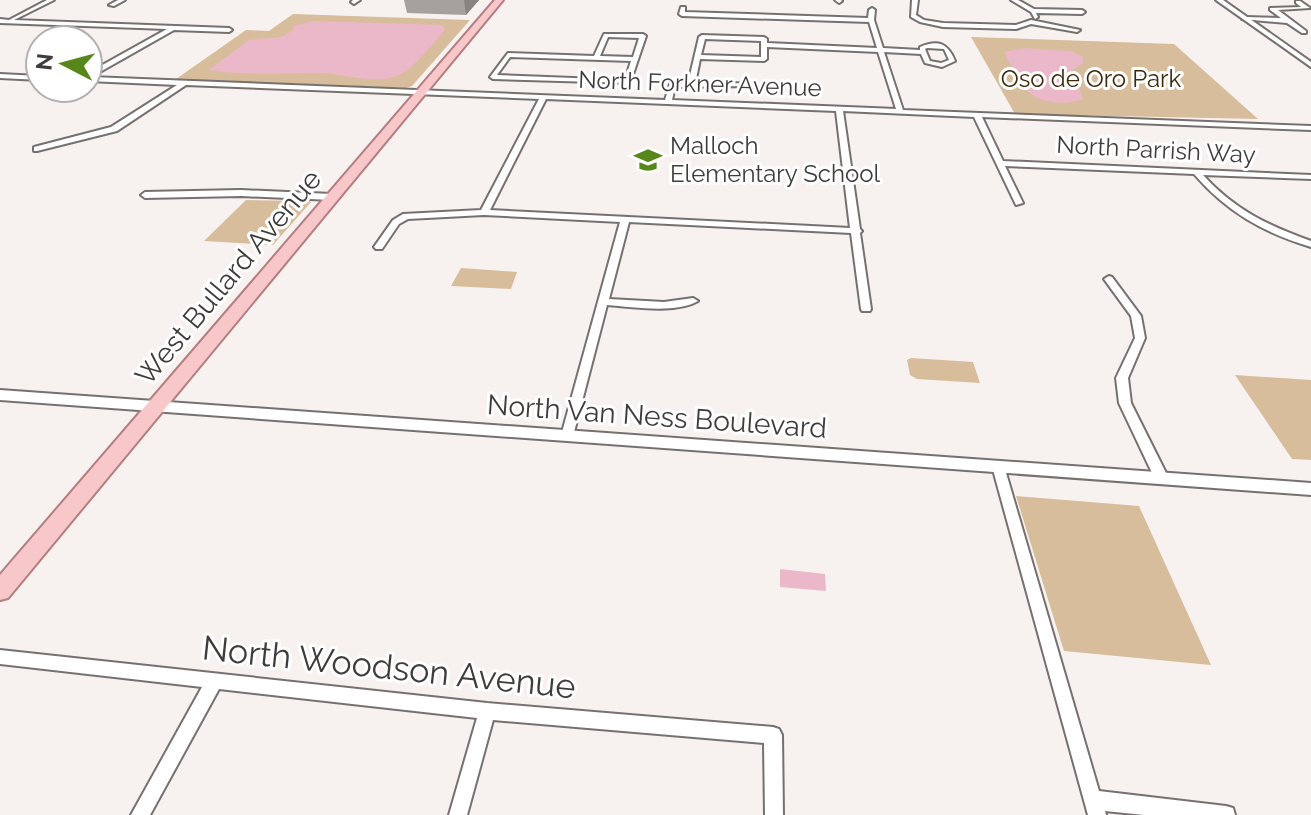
<svg xmlns="http://www.w3.org/2000/svg" width="1311" height="815" viewBox="0 0 1311 815" font-family="Raleway,sans-serif">
<rect width="100%" height="100%" fill="#f7f1ef"/>
<g fill="#d7bd9b">
<polygon points="293,14 470,20 412,86 406,88 176,79 246,30 269,31"/>
<polygon points="971,37 1174,44 1258,119 1015,114"/>
<polygon points="246,200 310,201 311,202 273,245 204,241"/>
<polygon points="461,268 517,272 511,289 451,286"/>
<polygon points="911,358 973,362 980,383 917,379 910,375 907,360"/>
<polygon points="1235,375 1311,380 1311,460 1292,459"/>
<polygon points="1016,496 1139,506 1211,665 1064,651"/>
</g>
<g fill="#ebb8c9">
<path d="M313,21l129,4 3,5c-12,13 -25,31 -39,41 -24,17 -59,3 -85,2 -38,0 -75,3 -112,-3l40,-30 33,-3 11,-7 1,-4z"/>
<path d="M1025,48l46,3 12,6v6l-18,12 12,8 6,16c-19,8 -61,4 -61,-23l-11,-10 -7,-14z"/>
<polygon points="780,569 825,574 826,591 780,587"/>
</g>
<g fill="none" stroke-linecap="round" stroke-linejoin="round">
<g stroke="#76716f" stroke-width="4">
<g id="minor">
<path d="M47,0h7l-40,20 215,8 3,2 -3,2 -55,-2 -83,47 574,23 5,-16h18l11,-47 3,-2 62,2 3,2v4l110,5 -8,-26 -187,-6 -3,-2 2,-7h4v5l183,6 1,-8 3,-2 3,2 -1,10 9,28 37,2v-3c19,-8 28,-3 35,14l-13,6 -17,-4 -4,-9 -37,-2 19,58 408,16v4l-329,-13 21,44 308,14v4l-108,-4c32,35 64,50 108,66v6c-49,-15 -84,-35 -117,-73l-189,-8 18,37 -7,2 -42,-88 -131,-6 17,118 2,2 -2,2 11,76 -1,2h-8l-1,-2 -10,-76 -222,-11 -20,77 55,3 29,-4 5,3c-22,13 -65,6 -91,4l-34,131 -6,4 -6,-4 59,-214 -136,-7 -76,4 -9,5 -17,25h-6l-2,-2 19,-27 10,-6 78,-4 58,-111 -353,-14 -69,46 -80,20h-3v-4l77,-20 66,-42 -89,-4v-8l79,-44 -167,-6v-4l9,1zM705,39l56,2v16l-60,-2zM767,47l111,5 18,57 -224,-9 3,-13 80,-1v-2l-2,-1 -58,1 5,-25 64,2 3,-2zM927,48l17,1 5,11 -8,3 -11,-2 -5,-12zM546,99l290,12 14,117 -360,-18z"/>
<polygon points="118,0 125,0 114,6 109,5"/>
<polygon points="353,0 360,0 354,4 351,2"/>
<polygon points="835,0 841,0 842,1 839,3"/>
<polygon points="912,0 918,0 916,15 924,20 943,23 1016,25 1031,20 1080,30 1077,32 1031,24 1016,29 943,27 920,22 911,17"/>
<polygon points="1011,0 1018,0 1034,9 1082,10 1085,12 1082,14 1036,13 1038,17 1035,19 1031,12"/>
<polygon points="1296,1 1300,1 1310,8 1278,10 1306,31 1306,33 1302,33 1287,23 1242,19 1245,17 1281,18 1270,10 1270,8 1301,7 1296,3"/>
<path d="M604,34h39l3,2 -16,47 -137,-4 -3,-2 18,-24 86,3zM608,37l31,1 -6,19 -33,-1zM510,57l121,4 -6,19 -128,-5z"/>
<polygon points="0,74 40,76 40,80 0,78"/>
<polygon points="241,190 332,194 336,197 332,200 241,196 145,198 141,195 145,192"/>
<polygon points="1109,276 1112,277 1141,316 1145,338 1128,378 1131,403 1168,477 1166,480 1156,480 1154,477 1119,403 1116,378 1135,338 1131,316 1104,279"/>
<polygon points="998,461 1003,463 1004,466 1099,791 1226,806 1233,808 1235,815 1144,815 1105,811 1106,815 1088,815 992,466 993,463"/>
<polygon points="0,650 487,703 773,727 779,729 782,735 783,815 765,815 764,743 493,720 467,815 449,815 477,718 219,689 150,815 131,815 202,687 0,664"/>
</g>
</g>
<g stroke="#76716f" stroke-width="4">
<g id="tertiary">
<polygon points="1216,0 1223,0 1311,62 1311,67"/>
<polygon points="0,390 1311,483 1311,495 0,400"/>
</g>
</g>
<g stroke="#b37e80" stroke-width="4">
<polygon id="primary" points="495,0 503,0 8,598 0,600 0,575"/>
</g>
<use href="#minor" fill="#fff" fill-rule="evenodd"/>
<use href="#tertiary" fill="#fff" fill-rule="evenodd"/>
<use href="#primary" fill="#f7c7c9" fill-rule="evenodd"/>
</g>
<polygon fill="#a5a19e" points="404,0 479,0 466,15 407,13"/>
<polygon fill="#868381" points="464,0 479,0 466,15"/>
<defs>
<g id="school-bare" transform="scale(2.16)"><path d="M0-5L7-2L0 1L-7-2ZM-4 1L0 2.5L4 1V4Q0 6-4 4Z" fill="#57871b" stroke="#fff" stroke-width="2.5" paint-order="stroke"/></g>
</defs>
<g fill-rule="evenodd">
<use href="#school-bare" x="648" y="160"/>
</g>
<g text-anchor="middle" stroke-width="6" stroke-linejoin="round" paint-order="stroke">
<g font-size="24" fill="#3e2909" stroke="#fff">
<text x="1091" y="87">Oso de Oro Park</text>
</g>
<g font-size="24" fill="#3f3c3c" stroke="#fff">
<text transform="translate(700 84) rotate(2)" y="8">North Forkner Avenue</text>
<text transform="translate(1156 150) rotate(3)" y="8">North Parrish Way</text>
</g>
<g font-size="24" fill="#3f3c3c" stroke="#fff" text-anchor="start">
<text x="670" y="154">Malloch<tspan x="670" dy="28">Elementary School</tspan></text>
</g>
<g font-size="28" fill="#3f3c3c" stroke="#fff">
<text transform="translate(228 277) rotate(-50)" y="10">West Bullard Avenue</text>
<text transform="translate(657 416) rotate(4)" y="10">North Van Ness Boulevard</text>
</g>
<g font-size="34" fill="#3f3c3c" stroke="#fff">
<text transform="translate(389 667) rotate(6)" y="12">North Woodson Avenue</text>
</g>
</g>
<g transform="translate(64 64) rotate(276)"><circle r="38" fill="#ffffff" stroke="#b2b1b1" stroke-width="2"/>
<path d="M0-6L14 30L0 20L-14 30Z" fill="#57871b"/>
<text y="-12" font-size="22" font-weight="bold" text-anchor="middle" fill="#3f3c3c">N</text>
</g>
</svg>
